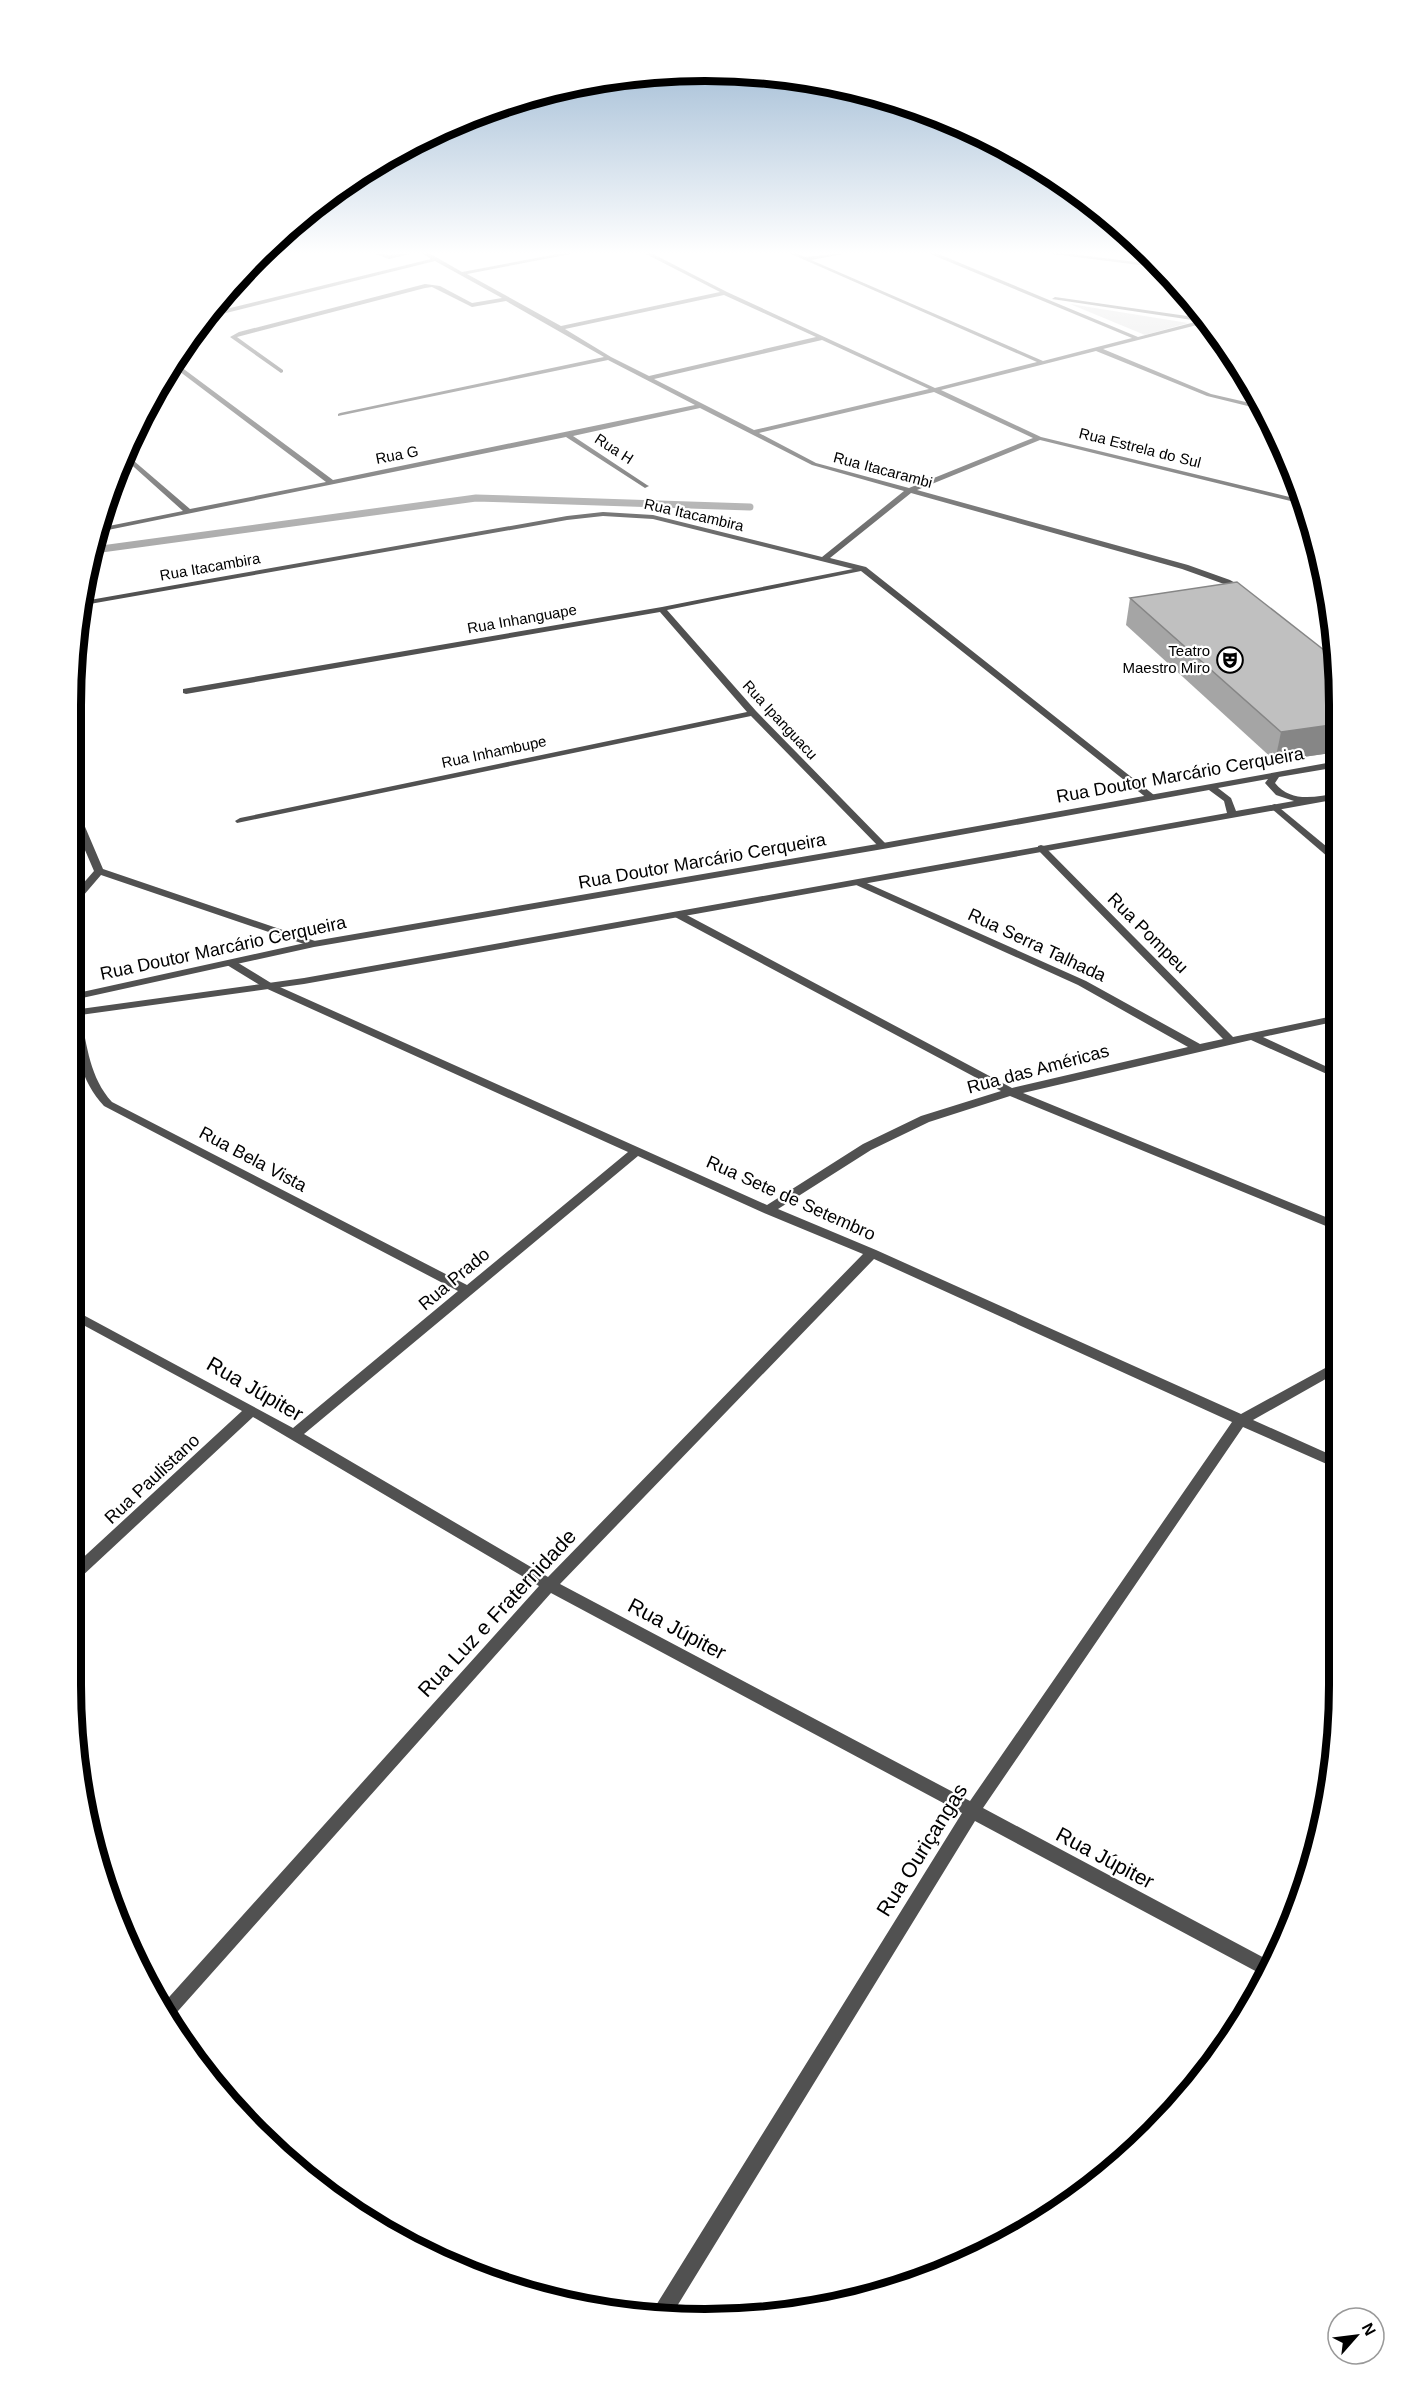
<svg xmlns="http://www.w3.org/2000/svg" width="1410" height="2390" viewBox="0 0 1410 2390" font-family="Helvetica,sans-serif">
<rect width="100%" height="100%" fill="#fff"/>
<polygon fill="#d8d8d8" points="1070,304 1188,323 1145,335"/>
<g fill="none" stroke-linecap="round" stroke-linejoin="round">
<polyline stroke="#9f9f9f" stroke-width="7" points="94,550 476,498 750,507"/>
<g fill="#515151" fill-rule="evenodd">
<polygon points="373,253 389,255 414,253 389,259"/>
<path d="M422,253h7l33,19 101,-19h13l-109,21 94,52 159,-34 -76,-39h7l76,39 208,96 102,-26 -248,-109h7l9,4 43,-4 -37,7 232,101 89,-23 -204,-85h8l202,84 61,-16 -147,-22 3,-2 146,21 4,5 -102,26 108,45 52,12 1,4 -57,-14 -111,-45 -155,39 100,47 265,64 1,4 -267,-65 -123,50 271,75 42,15 14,8v4h-6l-14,-8 -42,-15 -271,-76 -81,65 36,9 288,228v4h-6l-287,-228 -194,39 89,101 130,133v4h-6l-129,-132 -514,107 -2,-2 5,-3 507,-106 -87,-100 -474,82 -3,-1v-4l479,-82 191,-38 -200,-50 -50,-3 -36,4 -483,85v-4l483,-85 36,-4 50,3 169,42 82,-66 -92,-26 -112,-57 -127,28 74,49 2,1 -4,2 -79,-51 -468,95 1,-4 84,-17 -58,-52 2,-4 63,54 136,-27 -155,-117 2,-4 160,119 362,-75 -87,-45 -270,56v-2l2,-1 264,-56 -98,-56 -34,6 -40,-20 -7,1 -188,49 46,33v2l-2,1 -51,-36 9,-5 186,-48 15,2 32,17 30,-5 -67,-37 -213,53 -11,-2 2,-3 9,1 209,-51zM724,295l92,42 -167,39 -38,-19 -46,-28zM822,340l107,49 -175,41 -100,-51zM934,392l99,46 -124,50 -93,-25 -57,-30z"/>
<polygon points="1045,253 1063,253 1160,265 1163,268"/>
<polygon points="1275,804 1338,856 1338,864 1335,863 1272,809 1272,805"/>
<polygon points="72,805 77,808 103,869 318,942 319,944 318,946 310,946 101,875 77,903 73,904 73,895 94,871 72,820"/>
<path d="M1041,845l3,1 189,191 105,-22v6l-75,16 75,35v7l-87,-39 -228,53 315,129v9l-328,-135 -81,26 -58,28 -93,59 98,41 365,164 97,-53v11l-85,48 85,38v11l-95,-42 -260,381 287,153 -7,14 -2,-1 -286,-153 -304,495 -21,-1 312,-502 -411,-220 -381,427 -9,-14 378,-420 -286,-169 -173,161 -5,2v-15l167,-154 -168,-91v-10l219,118 165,-137 -354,-185c-24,-26 -31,-61 -31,-96l6,1 1,2c7,31 9,64 32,89l355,183 161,-133 -365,-165 -36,-22 -1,-2 1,-2h8l36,22 496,222 96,-61 58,-28 80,-25 -326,-174v-4h8l329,175 176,-41 -110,-62 -224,-101v-4h6l226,101 114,63 23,-5 -185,-189v-4zM638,1156l126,57 99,41 -315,323 -244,-143zM874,1259l358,163 -262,379 -410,-217z"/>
</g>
<path fill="#515151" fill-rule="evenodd" d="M1338,761v6l-59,10 -4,6c16,20 40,14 63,10v6l-1034,185 -231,32v-6l231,-32 923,-165 -3,-12 -15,-11 -326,59 -569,98 -241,53v-6l241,-53 569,-98zM1268,779l-3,4 11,12 18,6 -58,10 -5,-13 -13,-10z"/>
</g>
<polygon fill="#a5a5a5" points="1130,598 1338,663 1338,752 1275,761 1126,625"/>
<polygon fill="#868686" points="1338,724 1338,752 1275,761 1281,732"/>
<polygon fill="#c0c0c0" stroke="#868686" stroke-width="1.5" points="1237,582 1338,661 1338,724 1281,732 1130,598"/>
<linearGradient id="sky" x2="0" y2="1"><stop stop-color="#8baccb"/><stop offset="0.43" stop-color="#fff"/><stop offset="1" stop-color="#fff" stop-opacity="0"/></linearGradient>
<rect width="1410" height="588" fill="url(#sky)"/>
<defs>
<g id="theatre-ring" transform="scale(1.35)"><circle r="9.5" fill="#fff" stroke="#000" stroke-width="1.5"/><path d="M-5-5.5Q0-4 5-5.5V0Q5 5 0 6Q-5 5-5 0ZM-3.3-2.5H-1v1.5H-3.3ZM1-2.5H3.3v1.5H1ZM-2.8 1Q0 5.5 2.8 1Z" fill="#000"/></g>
</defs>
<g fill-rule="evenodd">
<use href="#theatre-ring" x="1230" y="660"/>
</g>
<g text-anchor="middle" stroke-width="4.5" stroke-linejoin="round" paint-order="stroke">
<g font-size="15" fill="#000" stroke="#fff">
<text transform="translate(1140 448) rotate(14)" y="5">Rua Estrela do Sul</text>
<text transform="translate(614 449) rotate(33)" y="5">Rua H</text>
<text transform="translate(397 455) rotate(-11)" y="5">Rua G</text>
<text transform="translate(883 470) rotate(15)" y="5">Rua Itacarambi</text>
<text transform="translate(694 515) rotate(13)" y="5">Rua Itacambira</text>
<text transform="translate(210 567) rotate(-10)" y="5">Rua Itacambira</text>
<text transform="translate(522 619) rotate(-10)" y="5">Rua Inhanguape</text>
<text transform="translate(780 720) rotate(47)" y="5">Rua Ipanguacu</text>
<text transform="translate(494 752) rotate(-12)" y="5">Rua Inhambupe</text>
</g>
<g font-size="15" fill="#000" stroke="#fff" text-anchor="end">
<text x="1210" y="656">Teatro<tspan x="1210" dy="17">Maestro Miro</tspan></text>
</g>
<g font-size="18" fill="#000" stroke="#fff">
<text transform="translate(1180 775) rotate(-10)" y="6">Rua Doutor Marcário Cerqueira</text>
<text transform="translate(702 861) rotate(-10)" y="6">Rua Doutor Marcário Cerqueira</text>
<text transform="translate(1148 933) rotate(45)" y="6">Rua Pompeu</text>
<text transform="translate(1037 945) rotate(25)" y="6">Rua Serra Talhada</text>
<text transform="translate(223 948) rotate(-12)" y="6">Rua Doutor Marcário Cerqueira</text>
<text transform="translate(1038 1069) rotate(-15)" y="6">Rua das Américas</text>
<text transform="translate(253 1159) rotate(28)" y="6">Rua Bela Vista</text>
<text transform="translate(791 1198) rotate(24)" y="6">Rua Sete de Setembro</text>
<text transform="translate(454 1279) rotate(-40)" y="6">Rua Prado</text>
<text transform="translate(152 1479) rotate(-43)" y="6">Rua Paulistano</text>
</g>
<g font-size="21" fill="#000" stroke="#fff">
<text transform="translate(255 1389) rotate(30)" y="7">Rua Júpiter</text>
<text transform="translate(497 1613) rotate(-47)" y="7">Rua Luz e Fraternidade</text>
<text transform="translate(677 1629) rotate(28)" y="7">Rua Júpiter</text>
<text transform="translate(922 1850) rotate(-58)" y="7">Rua Ouriçangas</text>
<text transform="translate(1105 1858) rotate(28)" y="7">Rua Júpiter</text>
</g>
</g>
<path d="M0 0H1410V2390H0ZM705 81H705A624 624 0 0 1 1329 705V1685A624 624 0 0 1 705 2309H705A624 624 0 0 1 81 1685V705A624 624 0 0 1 705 81Z" fill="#fff" fill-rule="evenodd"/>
<path fill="none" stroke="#000" stroke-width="8" d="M705 81H705A624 624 0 0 1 1329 705V1685A624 624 0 0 1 705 2309H705A624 624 0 0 1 81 1685V705A624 624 0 0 1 705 81Z"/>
<g transform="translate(1356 2336) rotate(62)"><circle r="28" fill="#ffffff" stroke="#999999" stroke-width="1.5"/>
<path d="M0-4.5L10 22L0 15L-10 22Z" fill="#000000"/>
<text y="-9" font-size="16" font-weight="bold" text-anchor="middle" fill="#000000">N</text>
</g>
</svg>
